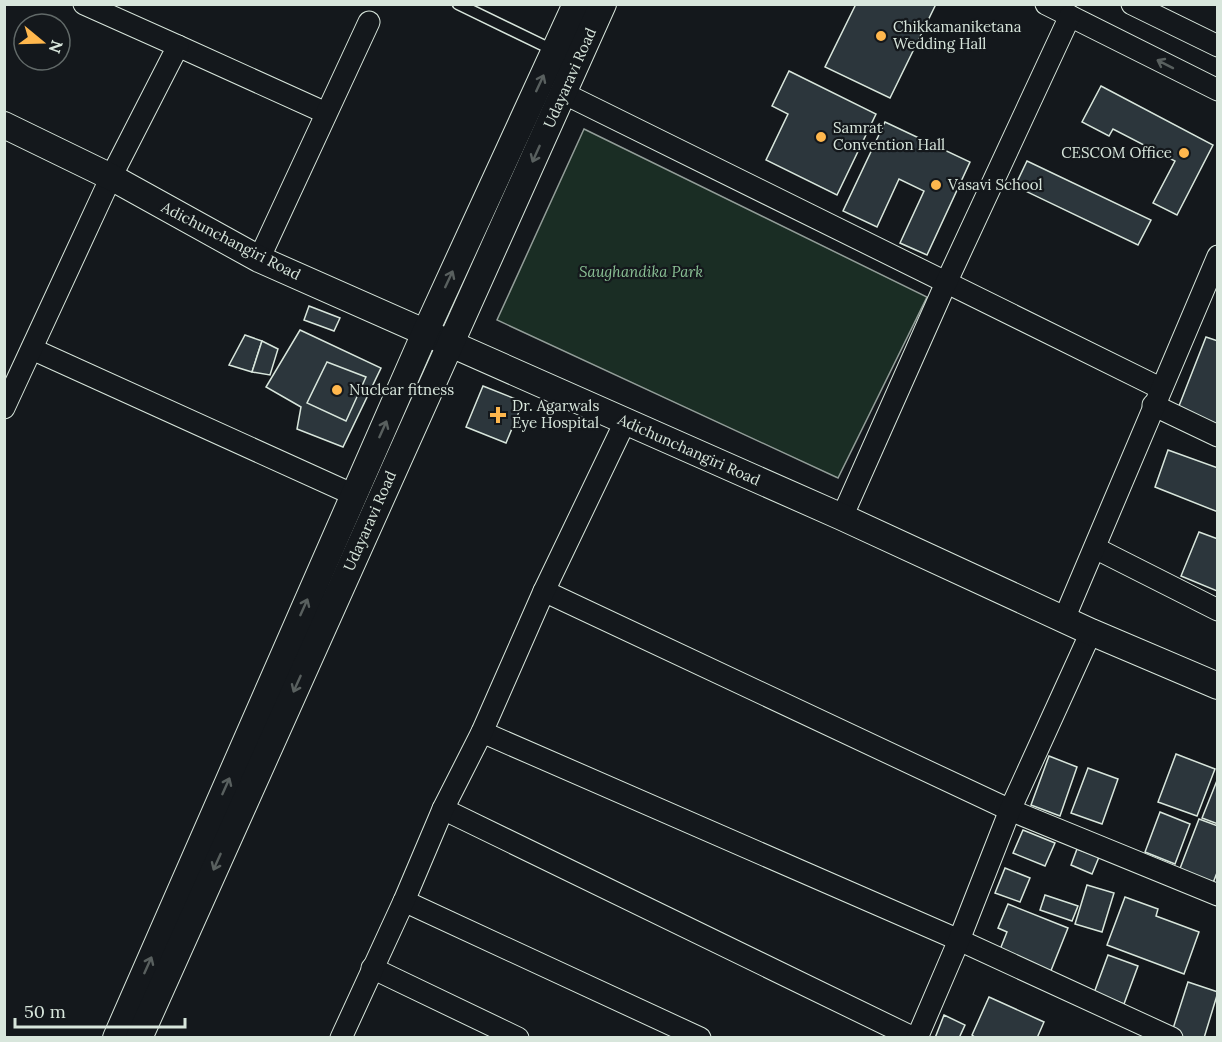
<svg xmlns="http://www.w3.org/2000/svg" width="1222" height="1042" viewBox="0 0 1222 1042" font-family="Lora,serif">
<rect width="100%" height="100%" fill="#14181c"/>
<polygon fill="#1a2d24" stroke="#939e99" stroke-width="1.5" points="584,129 927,297 838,478 497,320"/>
<g fill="#2c363c" stroke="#d8e6dc" stroke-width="1.5">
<polygon points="856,4 936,4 890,98 825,67"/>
<polygon points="789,71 876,114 837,195 766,160 788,114 772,106"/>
<polygon points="1101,86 1213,145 1177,215 1153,203 1175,161 1113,129 1109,136 1082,122"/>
<polygon points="885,122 970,162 927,255 900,243 924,191 899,179 877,227 843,211"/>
<polygon points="1027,161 1151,220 1138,245 1015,186"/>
<polygon points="309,306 340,318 334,331 304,320"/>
<polygon points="300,330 381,368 343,447 297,429 301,407 266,387"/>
<polygon points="245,335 262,341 252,372 229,365"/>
<polygon points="1206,337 1218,341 1218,426 1177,411"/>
<polygon points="262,341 278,349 270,375 252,372"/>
<polygon points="327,362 366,377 346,421 307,403"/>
<polygon points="483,386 523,402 506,443 466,427"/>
<polygon points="1168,450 1218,468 1218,512 1155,487"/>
<polygon points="1199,532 1218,539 1217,591 1181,576"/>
<polygon points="1176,754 1215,769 1197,816 1158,802"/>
<polygon points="1049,756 1077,767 1060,816 1031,805"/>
<polygon points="1088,768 1118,779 1102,824 1071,813"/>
<polygon points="1218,778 1218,824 1202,818"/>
<polygon points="1160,812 1190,824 1175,864 1145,852"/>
<polygon points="1199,819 1218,826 1218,870 1213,883 1179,871"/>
<polygon points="1023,830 1055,843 1045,866 1013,853"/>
<polygon points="1077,849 1099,857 1092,874 1071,865"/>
<polygon points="1005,868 1030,878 1020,902 995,893"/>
<polygon points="1087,885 1114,893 1102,932 1075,924"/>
<polygon points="1045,895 1078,906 1072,921 1040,910"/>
<polygon points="1125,897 1158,909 1156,916 1199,932 1184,974 1107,945"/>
<polygon points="1008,904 1068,928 1046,983 995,962 1007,932 998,928"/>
<polygon points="1108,955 1138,966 1124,1004 1094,993"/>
<polygon points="1188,982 1218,992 1204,1038 1170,1038"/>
<polygon points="989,997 1044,1022 1037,1038 976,1038 972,1035"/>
<polygon points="944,1015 965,1025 959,1038 935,1038"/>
</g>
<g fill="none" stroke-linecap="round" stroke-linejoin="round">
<g stroke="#d8e6dc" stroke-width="13">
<polyline id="service" points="458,4 555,51"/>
</g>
<g stroke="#d8e6dc" stroke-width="23">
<g id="minor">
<polyline points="1046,4 1218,90"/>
<polyline points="1132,4 1218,46"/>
<polyline points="178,46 326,113"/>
<polyline points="563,93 1160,388"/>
<polyline points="259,259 369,22"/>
<polyline points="32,349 354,495"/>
<polyline points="1153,405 1218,436"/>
<polyline points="4,408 111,177 178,46 84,4"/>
<polyline points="842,517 946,283 1070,16"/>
<polyline points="1095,548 1218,610"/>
<polyline points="544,591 1010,810 1218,895"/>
<polyline points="1064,619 1218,256"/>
<polyline points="482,732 959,940 1172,1038"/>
<polyline points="443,809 914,1038"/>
<polyline points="404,901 700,1038"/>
<polyline points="372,968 518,1038"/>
<polyline points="341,1038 404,901 443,809 482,732 544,591 625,422"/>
<polyline points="917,1038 959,940 1010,810 1091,632"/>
</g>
</g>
<g stroke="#d8e6dc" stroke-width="28">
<g id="tertiary">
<polyline points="4,125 111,177 259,259 842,517 1091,632 1218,686"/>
<polyline points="116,1038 425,333 576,4"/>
<polyline points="139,1038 603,4"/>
</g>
</g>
<use href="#service" stroke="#14181c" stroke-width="10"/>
<use href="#minor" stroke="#14181c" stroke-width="21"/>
<use href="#tertiary" stroke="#14181c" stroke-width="26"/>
</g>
<defs><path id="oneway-shaft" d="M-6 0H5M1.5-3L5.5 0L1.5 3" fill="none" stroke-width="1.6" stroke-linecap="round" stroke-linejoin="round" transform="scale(1.5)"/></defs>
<g stroke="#59605f">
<use href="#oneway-shaft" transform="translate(1165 64) rotate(-153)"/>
<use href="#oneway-shaft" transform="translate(540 83) rotate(-65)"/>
<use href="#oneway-shaft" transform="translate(536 154) rotate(114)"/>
<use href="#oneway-shaft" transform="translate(449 279) rotate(-65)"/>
<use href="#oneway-shaft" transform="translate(383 429) rotate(-66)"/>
<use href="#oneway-shaft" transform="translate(304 607) rotate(-66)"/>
<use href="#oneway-shaft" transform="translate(297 684) rotate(114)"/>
<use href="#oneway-shaft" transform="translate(226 786) rotate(-66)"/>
<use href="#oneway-shaft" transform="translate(217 862) rotate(114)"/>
<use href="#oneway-shaft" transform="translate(148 965) rotate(-66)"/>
</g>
<g fill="#ffb74d" stroke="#14181c" stroke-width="2">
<circle cx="881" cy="36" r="6"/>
<circle cx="821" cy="137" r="6"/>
<circle cx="1184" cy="153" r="6"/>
<circle cx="936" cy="185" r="6"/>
<circle cx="337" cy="390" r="6"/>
<path d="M495 406h6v6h6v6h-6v6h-6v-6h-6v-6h6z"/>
</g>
<g text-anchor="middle" stroke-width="4.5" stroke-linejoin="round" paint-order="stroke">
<g font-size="15" fill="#d8e6dc" stroke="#14181c" text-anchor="start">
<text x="893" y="32">Chikkamaniketana<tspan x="893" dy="17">Wedding Hall</tspan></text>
<text x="833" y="133">Samrat<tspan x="833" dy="17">Convention Hall</tspan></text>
<text x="1172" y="158" text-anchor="end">CESCOM Office</text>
<text x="948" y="190">Vasavi School</text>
<text x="349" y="395">Nuclear fitness</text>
<text x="512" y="411">Dr. Agarwals<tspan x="512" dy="17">Eye Hospital</tspan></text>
</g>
<g font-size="15" fill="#d8e6dc" stroke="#14181c">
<text transform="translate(570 78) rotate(-66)" y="5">Udayaravi Road</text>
<text transform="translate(231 241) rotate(27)" y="5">Adichunchangiri Road</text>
<text transform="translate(689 450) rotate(24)" y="5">Adichunchangiri Road</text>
<text transform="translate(370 521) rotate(-66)" y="5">Udayaravi Road</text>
</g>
<g font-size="15" font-style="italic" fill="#8ac095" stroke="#14181c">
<text x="641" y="277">Saughandika Park</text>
</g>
</g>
<rect width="1222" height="1042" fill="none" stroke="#d8e6dc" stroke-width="12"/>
<g transform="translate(42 42) rotate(109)"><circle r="28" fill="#14181c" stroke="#626a69" stroke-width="1.5"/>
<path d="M0-4.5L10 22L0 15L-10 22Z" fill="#ffb74d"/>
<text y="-9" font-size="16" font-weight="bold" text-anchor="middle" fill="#d8e6dc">N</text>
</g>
<path d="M15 1018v9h170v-9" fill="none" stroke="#d8e6dc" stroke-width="3"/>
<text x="24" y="1018" font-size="18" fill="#d8e6dc" stroke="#14181c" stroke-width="4.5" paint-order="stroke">50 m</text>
</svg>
